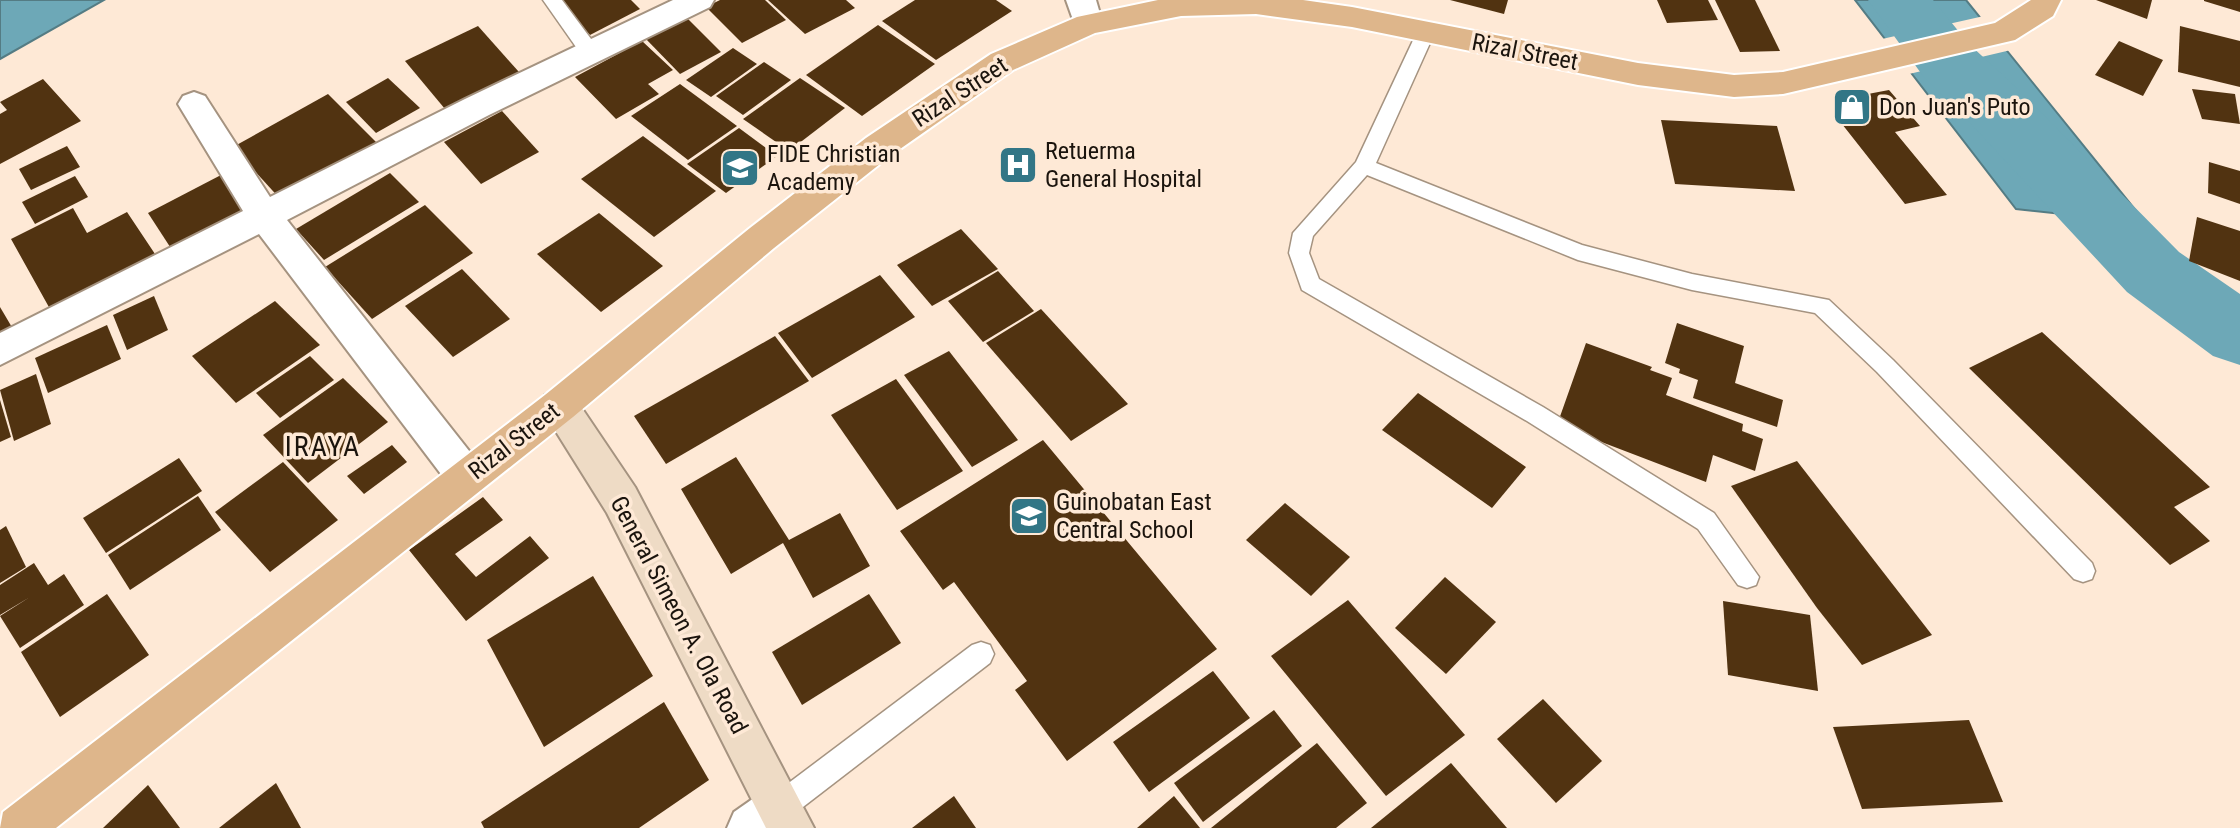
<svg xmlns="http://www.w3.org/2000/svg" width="2240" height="828" viewBox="0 0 2240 828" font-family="'Roboto Condensed',sans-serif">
<rect width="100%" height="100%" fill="#fee9d6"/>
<g fill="#6da8b7" stroke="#547c84" stroke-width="2">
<polygon points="0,0 104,0 0,59"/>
<polygon points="1855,0 1966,0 2146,223 2016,209"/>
</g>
<polygon fill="#fee9d6" points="1984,16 2011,50 1909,74 1882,39"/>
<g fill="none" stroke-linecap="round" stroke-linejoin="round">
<polygon fill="#6da8b7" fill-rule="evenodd" points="1868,0 1933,0 1969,44 2019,90 2179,252 2240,294 2240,365 2213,356 2127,292 1971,124 1923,76"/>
</g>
<g fill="#513311">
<polygon points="555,0 631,0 640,9 590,35"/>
<polygon points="720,0 765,0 786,20 742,43 706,7"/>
<polygon points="768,0 846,0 855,8 805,34"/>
<polygon points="915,0 996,0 1012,11 936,60 882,21"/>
<polygon points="1450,0 1508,0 1504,14"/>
<polygon points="1657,0 1708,0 1718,20 1667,23"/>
<polygon points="1715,0 1755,0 1780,51 1740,52"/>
<polygon points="2096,0 2152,0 2147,19"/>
<polygon points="2204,0 2240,0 2240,12 2204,1"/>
<polygon points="686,17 721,52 680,74 645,38"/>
<polygon points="878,25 935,64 862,116 806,75"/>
<polygon points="478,26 519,72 445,109 405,61"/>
<polygon points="2180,26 2240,41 2240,87 2178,72"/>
<polygon points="642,41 673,70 648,84 659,94 616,119 575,77"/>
<polygon points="2119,41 2163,60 2143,96 2095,75"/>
<polygon points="733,48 757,64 711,97 686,80"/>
<polygon points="764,62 791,80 743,115 716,96"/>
<polygon points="388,78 420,108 376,133 346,102"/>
<polygon points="800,78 845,108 789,151 743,119"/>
<polygon points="43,79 81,121 0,164 0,114 7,110 0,102"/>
<polygon points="680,84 737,126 688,160 631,116"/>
<polygon points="2192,89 2235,94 2240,124 2202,119"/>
<polygon points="1889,90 1920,126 1895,132 1947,195 1905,204 1842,124 1869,119 1852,97"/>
<polygon points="328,94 379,145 282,201 233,147"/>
<polygon points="502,111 539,152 481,184 444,142"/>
<polygon points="1661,120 1777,126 1795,191 1675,184"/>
<polygon points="739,128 777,156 726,193 687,164"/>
<polygon points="643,136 716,191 654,237 581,179"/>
<polygon points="67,146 80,167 31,190 19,169"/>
<polygon points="2209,162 2240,171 2240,204 2208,193"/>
<polygon points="390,173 419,202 324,260 296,229"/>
<polygon points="221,175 249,213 174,253 148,213"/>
<polygon points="75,176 88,197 35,224 22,202"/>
<polygon points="425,205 473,253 372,319 325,267"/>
<polygon points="73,208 87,233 127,212 155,254 50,309 11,239"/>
<polygon points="599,213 663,266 601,312 537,254"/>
<polygon points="2197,217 2240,231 2240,281 2189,261"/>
<polygon points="961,229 998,269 932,306 897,265"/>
<polygon points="462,269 510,319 453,357 405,306"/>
<polygon points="998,271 1034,311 983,342 948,301"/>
<polygon points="880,275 915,317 812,378 778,333"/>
<polygon points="154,296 168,330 127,350 113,315"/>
<polygon points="275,301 320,345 236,403 192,356"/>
<polygon points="0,307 13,329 0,336"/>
<polygon points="1041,309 1128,404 1071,441 986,343"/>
<polygon points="1677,323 1744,346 1735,383 1783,400 1777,427 1693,398 1698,380 1679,373 1680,369 1665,363"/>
<polygon points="107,325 121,359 48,393 35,358"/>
<polygon points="2042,332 2210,487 2174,507 2210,541 2170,565 1969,368"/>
<polygon points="775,336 809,381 666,464 634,416"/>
<polygon points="1586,343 1652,367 1650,370 1672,378 1666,395 1743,424 1742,431 1763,439 1755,471 1713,455 1706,482 1557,425"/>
<polygon points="949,351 1018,440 972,467 904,375"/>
<polygon points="310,356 334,380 280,418 256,393"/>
<polygon points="36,374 51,424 14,441 0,390"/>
<polygon points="343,378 388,422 308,483 263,435"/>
<polygon points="896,379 963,471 897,510 831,415"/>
<polygon points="1418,393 1526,467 1492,508 1382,430"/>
<polygon points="0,400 11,437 0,442"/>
<polygon points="1043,440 1217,649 1067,761 1015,690 1027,681 954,582 943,590 900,531"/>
<polygon points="392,445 407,462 364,494 347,476"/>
<polygon points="736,457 789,540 840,513 870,566 813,598 783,543 731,574 681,489"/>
<polygon points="179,458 202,491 106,553 83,518"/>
<polygon points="1797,461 1932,635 1862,665 1817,608 1731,486"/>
<polygon points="283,462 338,520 270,572 215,512"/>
<polygon points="198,496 221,530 130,590 108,555"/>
<polygon points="483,497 503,520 455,554 476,577 530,536 549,558 466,621 409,550"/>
<polygon points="1285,503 1350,557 1311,596 1246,540"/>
<polygon points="6,526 26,567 0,583 0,530"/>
<polygon points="34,563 48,585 64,574 84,605 20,648 0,616 30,597 0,615 0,585"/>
<polygon points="593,576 653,676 544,747 487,640"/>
<polygon points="1445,577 1496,622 1446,674 1395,628"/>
<polygon points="107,594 149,655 60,717 21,652"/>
<polygon points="869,594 901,643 802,705 772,652"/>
<polygon points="1348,600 1465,735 1386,796 1271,656"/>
<polygon points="1723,601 1810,615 1818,691 1728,675"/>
<polygon points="1213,671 1250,718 1149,792 1113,742"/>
<polygon points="1543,699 1602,761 1556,803 1497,739"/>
<polygon points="664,702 709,780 639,828 484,828 481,822"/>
<polygon points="1274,710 1302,746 1203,822 1174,783"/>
<polygon points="1969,720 2003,802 1862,809 1833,727"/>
<polygon points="1317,743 1367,803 1336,828 1211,828"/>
<polygon points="1451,763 1507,828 1371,828"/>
<polygon points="276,783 301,828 219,828"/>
<polygon points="148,785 180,828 103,828"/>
<polygon points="954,796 976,828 912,828"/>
<polygon points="1174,796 1200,828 1137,828"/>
</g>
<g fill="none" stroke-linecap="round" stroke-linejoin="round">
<g stroke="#a59380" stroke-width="3">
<g id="service">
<polygon points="543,0 562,0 597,47 599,52 597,57 583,57"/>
<polygon points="1426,26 1432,28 1435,32 1376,163 1582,245 1692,274 1829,300 1893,360 2092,563 2095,571 2092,579 2083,582 2074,579 1877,372 1815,313 1692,290 1578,260 1367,175 1313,236 1309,253 1319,279 1543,407 1714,513 1759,577 1756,585 1747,588 1738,585 1698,529 1527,421 1302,290 1289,253 1293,233 1356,162 1417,32 1420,28"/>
<polygon points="981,642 990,645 994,654 990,663 790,817 780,821 770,817 766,807 770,797 972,645"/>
</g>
</g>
<g stroke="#a59380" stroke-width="4">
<g id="minor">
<polygon points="673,0 714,0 710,7 489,115 287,220 481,466 487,478 481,490 467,495 453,490 259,234 0,365 0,333 243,211 178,104 183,96 194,92 205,96 270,197 465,99"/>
<polygon points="1066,0 1096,0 1103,24 1099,31 1088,35 1077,31"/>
<polygon points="780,784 796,791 803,807 796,823 790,828 727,828 734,812 764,791"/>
</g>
</g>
<g stroke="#a59380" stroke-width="4">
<polygon id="secondary" points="559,390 573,395 635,487 814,828 766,828 607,513 540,406 545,395"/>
</g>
<g stroke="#fff" stroke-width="4">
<polygon id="primary" points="1158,0 1303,0 1352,7 1638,63 1734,75 1783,72 1995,23 2031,0 2061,0 2053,16 2015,40 1783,94 1734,97 1638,85 1352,27 1256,14 1181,16 1095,33 1013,70 890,156 774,248 573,417 56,828 0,828 3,812 545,395 750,228 866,138 991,54 1077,17"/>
</g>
<use href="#service" fill="#fff" fill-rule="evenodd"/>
<use href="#minor" fill="#fff" fill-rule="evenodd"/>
<use href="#secondary" fill="#eedbc5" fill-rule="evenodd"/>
<use href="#primary" fill="#deb68b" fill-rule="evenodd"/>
</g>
<defs>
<g id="shop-square" transform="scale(2.0125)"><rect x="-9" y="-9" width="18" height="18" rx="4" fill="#327686" stroke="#fee9d6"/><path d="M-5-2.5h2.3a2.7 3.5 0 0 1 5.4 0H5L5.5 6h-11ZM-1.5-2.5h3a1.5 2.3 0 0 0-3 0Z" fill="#fff"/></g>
<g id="hospital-square" transform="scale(2.0125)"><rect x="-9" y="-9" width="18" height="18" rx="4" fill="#327686" stroke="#fee9d6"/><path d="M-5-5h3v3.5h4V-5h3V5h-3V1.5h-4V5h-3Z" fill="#fff"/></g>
<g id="school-square" transform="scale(2.0125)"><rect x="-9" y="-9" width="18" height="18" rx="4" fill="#327686" stroke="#fee9d6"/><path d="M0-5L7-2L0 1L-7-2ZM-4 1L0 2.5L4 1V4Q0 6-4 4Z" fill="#fff"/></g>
</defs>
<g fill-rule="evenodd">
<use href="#shop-square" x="1852" y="107"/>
<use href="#hospital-square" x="1018" y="165"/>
<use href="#school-square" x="740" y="168"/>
<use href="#school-square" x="1029" y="516"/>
</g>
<g text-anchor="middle" stroke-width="7" stroke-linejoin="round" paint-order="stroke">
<g font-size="24" fill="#1b140d" stroke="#fee9d6">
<text transform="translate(1525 52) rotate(11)" y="8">Rizal Street</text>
<text transform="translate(960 92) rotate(-33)" y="8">Rizal Street</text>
<text transform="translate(514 441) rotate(-38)" y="8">Rizal Street</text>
<text transform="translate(679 615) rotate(62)" y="8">General Simeon A. Ola Road</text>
</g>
<g font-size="24" fill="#1b140d" stroke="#fee9d6" text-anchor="start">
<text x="1879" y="115">Don Juan's Puto</text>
<text x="1045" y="159">Retuerma<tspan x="1045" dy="28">General Hospital</tspan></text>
<text x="767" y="162">FIDE Christian<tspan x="767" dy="28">Academy</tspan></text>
<text x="1056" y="510">Guinobatan East<tspan x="1056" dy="28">Central School</tspan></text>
</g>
<g font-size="28" letter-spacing="2" fill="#1b140d" stroke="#fee9d6">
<text x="323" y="456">IRAYA</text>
</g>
</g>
</svg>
